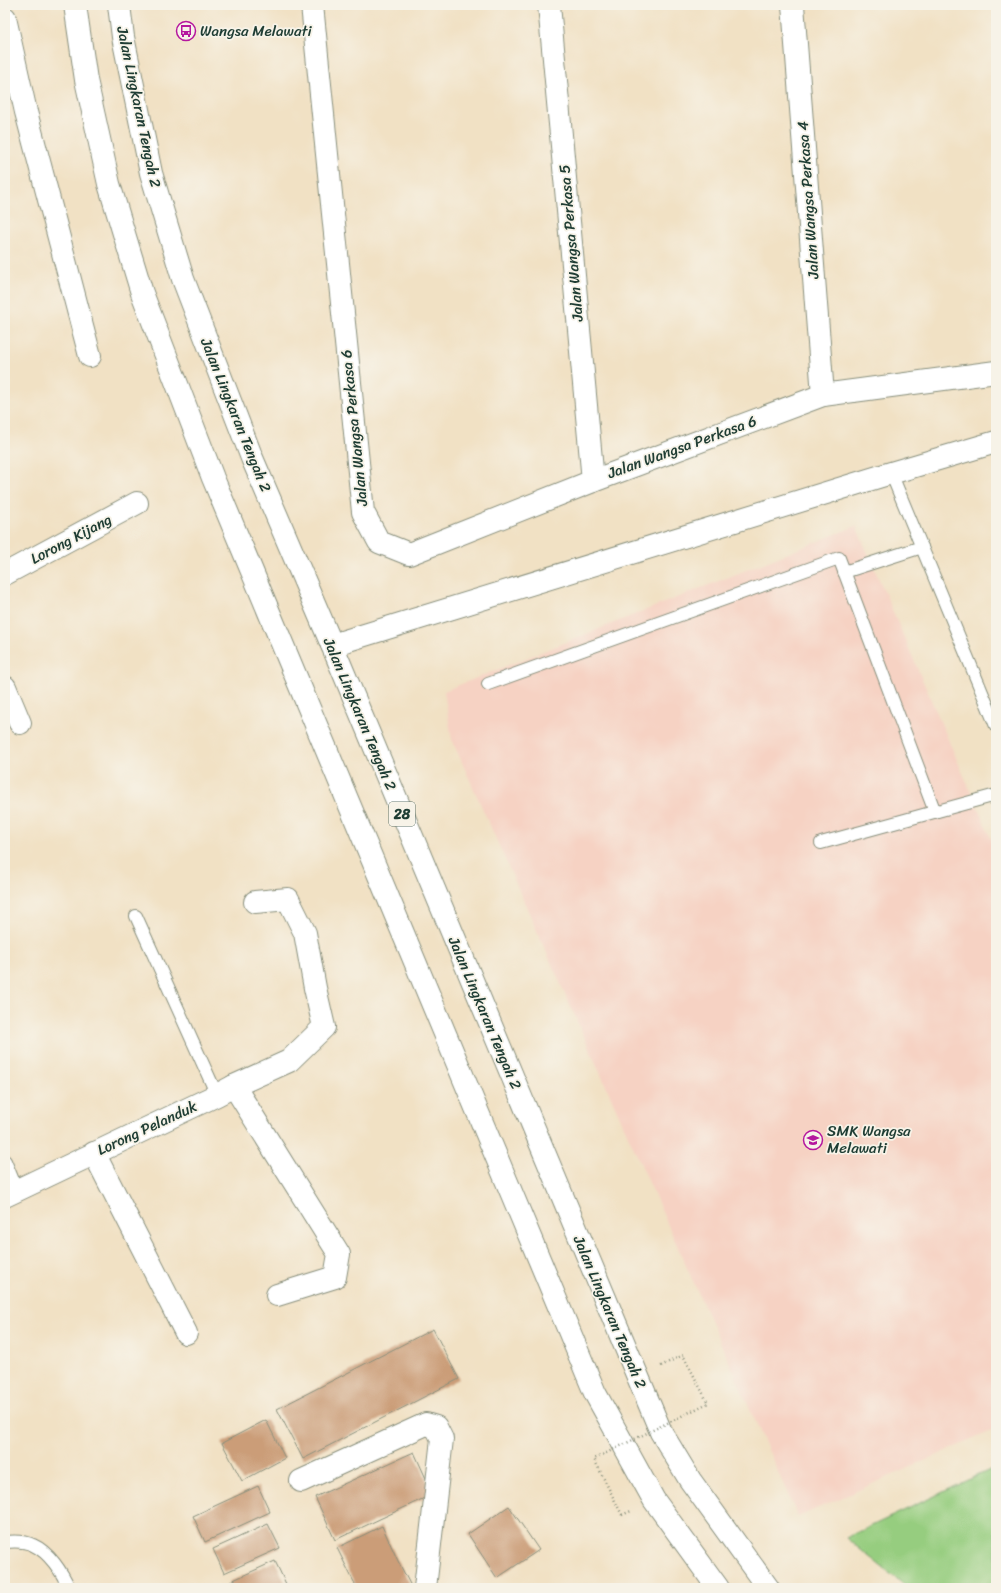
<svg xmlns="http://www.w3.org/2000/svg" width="1001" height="1593" viewBox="0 0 1001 1593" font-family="Sriracha,sans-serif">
<rect width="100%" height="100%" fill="#f7f3e8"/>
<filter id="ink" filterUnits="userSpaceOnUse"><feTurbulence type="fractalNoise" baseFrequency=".025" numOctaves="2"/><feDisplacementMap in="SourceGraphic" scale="8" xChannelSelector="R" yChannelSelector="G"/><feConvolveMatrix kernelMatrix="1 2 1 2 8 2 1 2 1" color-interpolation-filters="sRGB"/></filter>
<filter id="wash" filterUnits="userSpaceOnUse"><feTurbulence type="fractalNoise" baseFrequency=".012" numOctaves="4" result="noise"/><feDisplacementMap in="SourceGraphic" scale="16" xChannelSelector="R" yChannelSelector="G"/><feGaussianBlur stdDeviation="0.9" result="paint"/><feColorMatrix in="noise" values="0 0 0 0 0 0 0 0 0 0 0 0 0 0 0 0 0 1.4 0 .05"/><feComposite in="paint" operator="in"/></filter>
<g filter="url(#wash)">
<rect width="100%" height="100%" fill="#f1e1c4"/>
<polygon fill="#f6d2c3" points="856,526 996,850 996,1429 798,1517 452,740 444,691"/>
<polygon fill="#96cd7f" stroke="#5a855a" points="996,1467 996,1588 908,1588 846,1538"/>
<g id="blocks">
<g fill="#cb9d78">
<polygon points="433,1329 459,1379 303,1459 277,1409"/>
<polygon points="266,1420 285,1458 242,1481 222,1443"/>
<polygon points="414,1452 433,1494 335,1540 315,1497"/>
<polygon points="258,1486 270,1512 205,1542 193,1516"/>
<polygon points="509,1506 539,1550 497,1578 468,1534"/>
<polygon points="268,1524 280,1548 224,1573 213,1549"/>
<polygon points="382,1526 398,1561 412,1588 357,1588 337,1548"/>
<polygon points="275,1561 286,1584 278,1588 232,1588 229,1582"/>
</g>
</g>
</g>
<g filter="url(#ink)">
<use href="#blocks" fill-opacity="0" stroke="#888f7c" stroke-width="1"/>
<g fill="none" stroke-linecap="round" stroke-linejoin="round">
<g stroke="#888f7c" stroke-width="14">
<g id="lane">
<polyline points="891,473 996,726"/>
<polyline points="844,572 922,547"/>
<polyline points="488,684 839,558 935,812"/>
<polyline points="821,843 996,795"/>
<polyline points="136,916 217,1095"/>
<polyline points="5,1161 17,1190"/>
<path d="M5,1542c9,-1 20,-1 28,3 16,7 29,27 36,43"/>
</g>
</g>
<g stroke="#888f7c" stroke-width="24">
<g id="street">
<polyline points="312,5 363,512 379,542 409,554 593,481 823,395 996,372"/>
<polyline points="549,5 593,481"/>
<polyline points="793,5 823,395"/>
<polyline points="5,18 26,112 90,356"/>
<polyline points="5,574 137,503"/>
<polyline points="332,645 891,473 996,442"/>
<polyline points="5,687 20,723"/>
<polyline points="234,1086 339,1254 335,1277 277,1295"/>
<polyline points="94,1153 186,1333"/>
<polyline points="5,1196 217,1095 234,1086 289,1061 324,1027 315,988 305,933 288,899 255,902"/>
<polyline points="301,1481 426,1424 436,1427 442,1439 425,1588"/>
</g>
</g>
<g stroke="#888f7c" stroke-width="24">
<g id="highway">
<polyline points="75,5 86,80 109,184 142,293 213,478 595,1393 654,1500 718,1588"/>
<polyline points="119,5 123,37 151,173 183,279 252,458 332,645 661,1432 690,1480 768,1588"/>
</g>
</g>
<g stroke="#888f7c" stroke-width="2.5" stroke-dasharray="1 3" stroke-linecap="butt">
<polyline points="661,1366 683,1355"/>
<polyline points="622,1515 631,1511"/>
</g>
<use href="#lane" stroke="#fff" stroke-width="12"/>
<use href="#street" stroke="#fff" stroke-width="22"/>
<use href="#highway" stroke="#fff" stroke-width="22"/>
<polyline stroke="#888f7c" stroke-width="2.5" stroke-dasharray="1 3" stroke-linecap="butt" points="622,1515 594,1459 708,1403 683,1355"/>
</g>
</g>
<defs>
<g id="bus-ring" transform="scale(1)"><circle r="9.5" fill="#f7f3e8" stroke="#b5179e" stroke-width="1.5"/><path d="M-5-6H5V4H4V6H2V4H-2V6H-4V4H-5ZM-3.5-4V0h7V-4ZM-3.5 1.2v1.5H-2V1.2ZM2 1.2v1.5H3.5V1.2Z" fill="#b5179e"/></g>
<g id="school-ring" transform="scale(1)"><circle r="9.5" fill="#f7f3e8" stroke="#b5179e" stroke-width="1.5"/><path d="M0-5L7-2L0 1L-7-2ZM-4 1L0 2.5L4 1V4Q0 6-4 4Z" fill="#b5179e"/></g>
</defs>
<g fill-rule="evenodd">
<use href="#bus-ring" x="186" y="31"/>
<use href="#school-ring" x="813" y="1140"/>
</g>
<g text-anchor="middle" stroke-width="3.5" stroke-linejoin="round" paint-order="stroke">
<rect fill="#f7f3e8" stroke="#60746a" stroke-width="1" x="389" y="802" width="26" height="24" rx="3"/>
<g font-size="14" font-weight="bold" fill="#1f3d34">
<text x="402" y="819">28</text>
</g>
<g font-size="15" fill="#1f3d34" stroke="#f7f3e8" text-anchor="start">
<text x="200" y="36">Wangsa Melawati</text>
<text x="827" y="1136">SMK Wangsa<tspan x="827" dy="17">Melawati</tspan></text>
</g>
<g font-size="15" fill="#1f3d34" stroke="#f7f3e8">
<text transform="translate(139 107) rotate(78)" y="5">Jalan Lingkaran Tengah 2</text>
<text transform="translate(808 200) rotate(-94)" y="5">Jalan Wangsa Perkasa 4</text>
<text transform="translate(571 243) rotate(-95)" y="5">Jalan Wangsa Perkasa 5</text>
<text transform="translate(236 415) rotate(68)" y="5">Jalan Lingkaran Tengah 2</text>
<text transform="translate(354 428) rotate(-96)" y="5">Jalan Wangsa Perkasa 6</text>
<text transform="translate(682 447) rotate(-20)" y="5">Jalan Wangsa Perkasa 6</text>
<text transform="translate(71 539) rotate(-28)" y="5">Lorong Kijang</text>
<text transform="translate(360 714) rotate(67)" y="5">Jalan Lingkaran Tengah 2</text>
<text transform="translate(485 1013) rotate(67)" y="5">Jalan Lingkaran Tengah 2</text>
<text transform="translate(147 1128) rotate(-25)" y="5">Lorong Pelanduk</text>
<text transform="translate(610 1312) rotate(67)" y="5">Jalan Lingkaran Tengah 2</text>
</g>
</g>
<rect width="1001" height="1593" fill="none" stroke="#f7f3e8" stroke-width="20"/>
</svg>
